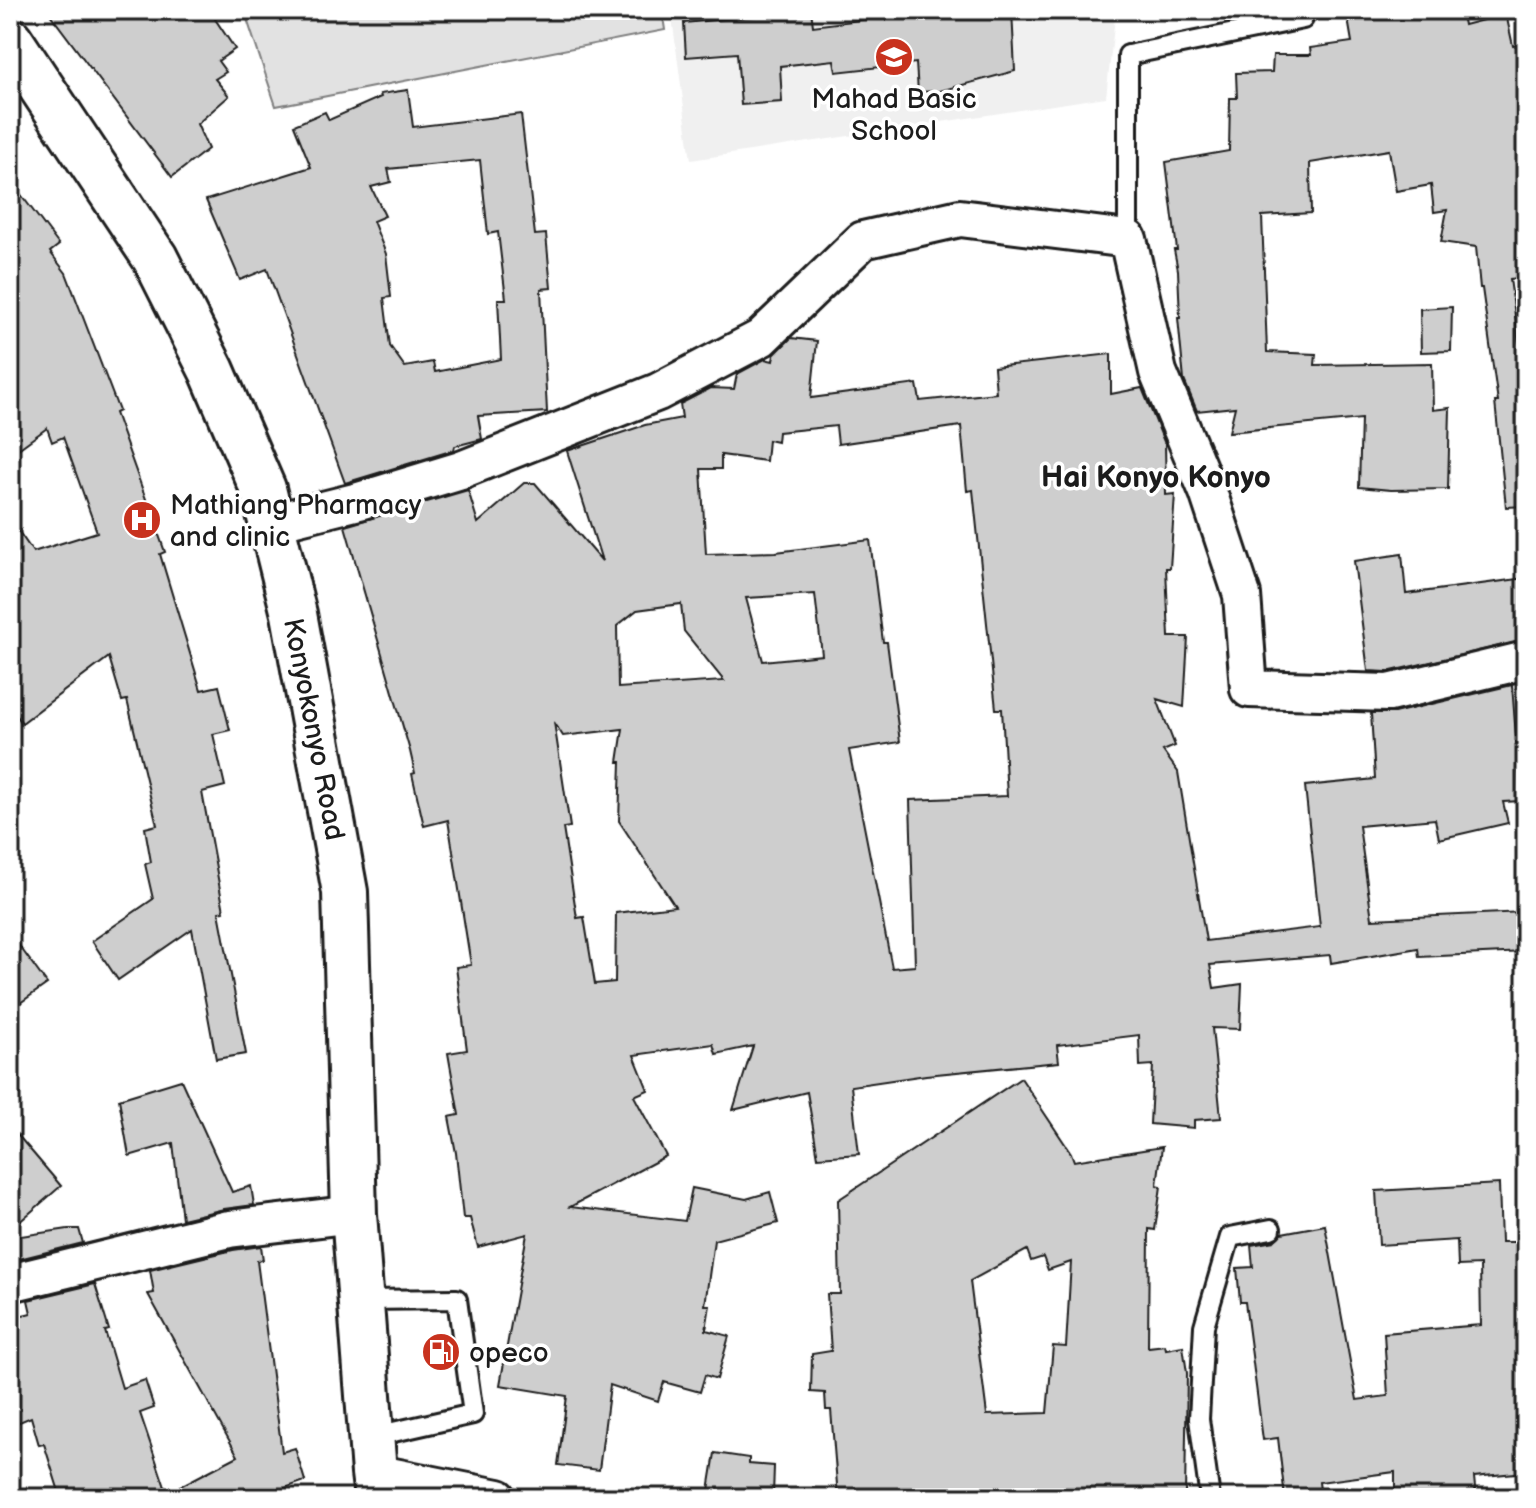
<svg xmlns="http://www.w3.org/2000/svg" width="1536" height="1508" viewBox="0 0 1536 1508" font-family="'Balsamiq Sans',sans-serif">
<rect width="100%" height="100%" fill="#fff"/>
<filter id="ink" filterUnits="userSpaceOnUse"><feTurbulence type="fractalNoise" baseFrequency=".0125" numOctaves="2"/><feDisplacementMap in="SourceGraphic" scale="16" xChannelSelector="R" yChannelSelector="G"/><feConvolveMatrix kernelMatrix="1 2 1 2 8 2 1 2 1" color-interpolation-filters="sRGB"/></filter>
<g filter="url(#ink)">
<polygon fill="#f0f0f0" points="671,10 1113,10 1115,17 1106,97 691,160"/>
<polygon fill="#e2e2e2" stroke="#7f7f7f" stroke-width="2" points="244,10 662,10 665,30 276,106"/>
<g fill="#cecece" stroke="#1c1c1c" stroke-width="2" fill-rule="evenodd">
<polygon points="47,10 209,10 235,49 218,61 226,72 215,79 229,96 197,124 208,149 172,177"/>
<polygon points="754,10 811,10 813,26 915,13 915,10 1012,10 1015,71 940,91 918,92 916,63 836,72 834,60 780,66 782,102 741,105 737,53 686,57 684,23 755,16"/>
<polygon points="1363,10 1392,10 1393,15 1420,10 1461,10 1464,25 1506,14 1513,46 1526,43 1526,235 1517,236 1521,278 1510,279 1526,395 1526,506 1506,507 1495,402 1498,402 1482,288 1480,288 1476,247 1441,242 1447,210 1434,212 1431,185 1396,191 1389,150 1310,163 1311,213 1262,216 1267,352 1316,354 1315,365 1432,363 1433,410 1450,408 1448,489 1391,490 1359,487 1361,419 1229,432 1235,407 1197,411 1184,380 1178,318 1180,318 1178,270 1174,250 1177,250 1166,162 1229,151 1230,98 1237,98 1236,73 1272,72 1273,55 1311,55 1310,48 1352,42 1347,13"/>
<path d="M408,90l5,37 108,-13 14,121 11,-1 5,54 -10,1 6,123 -69,4 4,23 -27,7 -1,4 -109,33 -78,-214 -27,11 -34,-80 105,-33 -17,-42 31,-13 4,8 52,-23 -1,-3zM480,160l8,74 10,-2 8,67h-8l3,60 -66,13 -2,-10 -28,5 -15,-21 -6,-48 7,-1 -5,-43 -13,-33 12,-5 -14,-29 20,-5 -3,-13z"/>
<polygon points="10,180 59,245 50,252 66,273 119,411 115,413 165,552 160,554 201,690 219,686 230,730 213,734 225,786 202,792 224,911 219,912 246,1054 216,1059 192,929 118,980 92,941 153,899 145,864 151,862 145,828 157,825 127,700 122,701 109,657 22,723 10,706 10,519 33,552 97,532 63,437 52,442 47,428 10,455"/>
<polygon points="1452,307 1451,351 1421,352 1420,309"/>
<path d="M791,338l26,3 -6,57 106,-14 3,17 76,-8 -2,-26 117,-13v40l31,-6 23,56 1,51 9,-1 -5,74h-4l3,69h19l-4,70 -27,-8 18,47 -12,5 15,21 28,169 114,-14 -15,-141 70,-7 -4,-66h23l118,-28 9,116 -18,1 5,21 -69,16 -4,-20 -76,7 13,93 152,-7 1,40 -106,5 -1,-9 -87,15 -1,-8 -120,10 4,23 28,-4 -2,45 -28,-1 9,90 -27,2v8l-44,-4 3,-59 -13,1 -1,-31 -82,10 2,17 -133,13 -75,11 8,68 -41,3 -11,-65 -74,18 20,-64 -37,8 -3,-10 -79,11 14,35 -14,6 32,60 -96,51 115,14 7,-33 54,11 24,-7 8,31 -64,17 -9,65h5l-4,25 23,6 -12,43 -12,-4 -5,17 -36,-10 -6,19 -48,-16 -11,85 -41,-5 9,-69 -67,-11 27,-151 -49,13 -8,-29h-7l-7,-65 -7,-36 10,-2 -11,-62 19,-3 -11,-83 15,-2 -23,-145 -24,6 -12,-52 3,-1 -5,-22 -65,-225 123,-36 10,33 46,-40h11l67,78 -35,-110 78,-26 37,-7 -2,-14 31,-16 23,1 3,-15 28,-15 8,2 1,-6zM836,426l2,18 123,-18 6,65 6,-1 23,219h6l5,87 -97,4 5,166 -23,2 -43,-218 51,-8 -13,-100h-4l-13,-102 -94,12 -70,2 -5,-85h20v-14l45,6 2,-21 9,2 1,-10zM815,594l7,61 -59,6 -17,-63zM681,604l3,27 40,50 -106,7 -1,-62 20,-16zM554,722l9,14 60,-7 -5,33h3l-2,59 56,85 -59,7 -1,69 -20,2 -11,-67 -7,1 -14,-90 7,-1z"/>
<polygon points="1402,554 1406,594 1526,578 1526,640 1387,672 1368,671 1354,561"/>
<polygon points="10,933 47,984 10,1010"/>
<path d="M1021,1078l50,75 3,8 88,-14 -5,38 4,1 -6,44 -6,-1 -1,118 17,-2 1,4 17,-3 4,27 -2,122h-64v3l-283,-1 -7,-87h-5l-1,-17 -14,-1 1,-38 19,-3 -4,-57h13l-2,-94zM1027,1250l4,11 12,-4 5,13 23,-8 -5,85 -13,-1 -6,67 -60,2 -17,-134z"/>
<polygon points="181,1080 232,1192 251,1186 254,1205 224,1209 182,1219 173,1143 129,1156 119,1099"/>
<polygon points="10,1126 61,1186 10,1230"/>
<polygon points="1499,1184 1501,1242 1526,1242 1526,1472 1474,1477 1476,1498 1428,1498 1428,1496 1395,1498 1395,1472 1319,1482 1321,1498 1285,1498 1278,1438 1263,1440 1245,1302 1240,1302 1237,1268 1253,1267 1251,1245 1274,1241 1282,1233 1325,1225 1357,1400 1388,1396 1384,1333 1481,1325 1480,1265 1458,1266 1457,1240 1379,1245 1376,1191"/>
<polygon points="68,1229 79,1229 83,1243 19,1259 14,1237"/>
<polygon points="261,1246 263,1260 257,1261 282,1452 295,1448 305,1481 257,1498 61,1498 44,1444 39,1445 31,1417 10,1426 10,1318 31,1313 28,1300 95,1284 109,1330 105,1331 122,1388 145,1380 154,1408 140,1413 167,1493 238,1456 148,1294 154,1293 150,1270 233,1250"/>
<polygon points="715,1453 749,1458 749,1464 774,1466 773,1496 709,1490"/>
</g>
<g fill="none" stroke-linecap="round" stroke-linejoin="round">
<g stroke="#1c1c1c" stroke-width="24">
<g id="service">
<polyline points="1128,239 1128,55 1303,19"/>
<polyline points="361,1300 457,1299 473,1414 371,1437"/>
<polyline points="1210,1498 1199,1419 1204,1326 1230,1237 1271,1229"/>
</g>
</g>
<g stroke="#1c1c1c" stroke-width="42">
<g id="minor">
<polyline points="271,523 359,501 461,470 658,392 761,338 863,240 960,218 1128,239 1158,372 1208,492 1242,595 1249,689 1389,693 1526,660"/>
<polyline points="10,1283 229,1229 354,1214"/>
<polyline points="374,1473 498,1498"/>
</g>
</g>
<g stroke="#1c1c1c" stroke-width="50">
<polyline id="primary" points="10,40 155,258 212,371 263,489 294,614 345,892 354,1214 374,1473 376,1489 382,1498"/>
</g>
<use href="#service" stroke="#fff" stroke-width="18"/>
<use href="#minor" stroke="#fff" stroke-width="36"/>
<use href="#primary" stroke="#fff" stroke-width="44"/>
</g>
</g>
<defs>
<g id="school-disc" transform="scale(2)"><circle r="9.5" fill="#c8321e" stroke="#fff"/><path d="M0-5L7-2L0 1L-7-2ZM-4 1L0 2.5L4 1V4Q0 6-4 4Z" fill="#fff"/></g>
<g id="hospital-disc" transform="scale(2)"><circle r="9.5" fill="#c8321e" stroke="#fff"/><path d="M-5-5h3v3.5h4V-5h3V5h-3V1.5h-4V5h-3Z" fill="#fff"/></g>
<g id="fuel-disc" transform="scale(2)"><circle r="9.5" fill="#c8321e" stroke="#fff"/><path d="M-5.5-6h7V0h2V4h1.3V-2.5L3-4.5l.8-.8L6-3V5H2.5V1h-1V6h-7ZM-4.2-4.7v3.2H.2V-4.7Z" fill="#fff"/></g>
</defs>
<g fill-rule="evenodd">
<use href="#school-disc" x="894" y="57"/>
<use href="#hospital-disc" x="142" y="520"/>
<use href="#fuel-disc" x="441" y="1352"/>
</g>
<g text-anchor="middle" stroke-width="7" stroke-linejoin="round" paint-order="stroke">
<g font-size="28" fill="#1c1c1c" stroke="#fff" text-anchor="start">
<text x="894" y="108" text-anchor="middle">Mahad Basic<tspan x="894" dy="32">School</tspan></text>
<text x="170" y="514">Mathiang Pharmacy<tspan x="170" dy="32">and clinic</tspan></text>
<text x="469" y="1362">opeco</text>
</g>
<g font-size="28" fill="#1c1c1c" stroke="#fff">
<text transform="translate(315 729) rotate(79)" y="10">Konyokonyo Road</text>
</g>
<g font-size="30" font-weight="bold" fill="#1c1c1c" stroke="#fff">
<text x="1156" y="487">Hai Konyo Konyo</text>
</g>
</g>
<rect width="1536" height="1508" fill="none" stroke="#fff" stroke-width="40"/>
<rect x="20" y="20" width="1496" height="1468" fill="none" stroke="#1c1c1c" stroke-width="3" filter="url(#ink)"/>
</svg>
